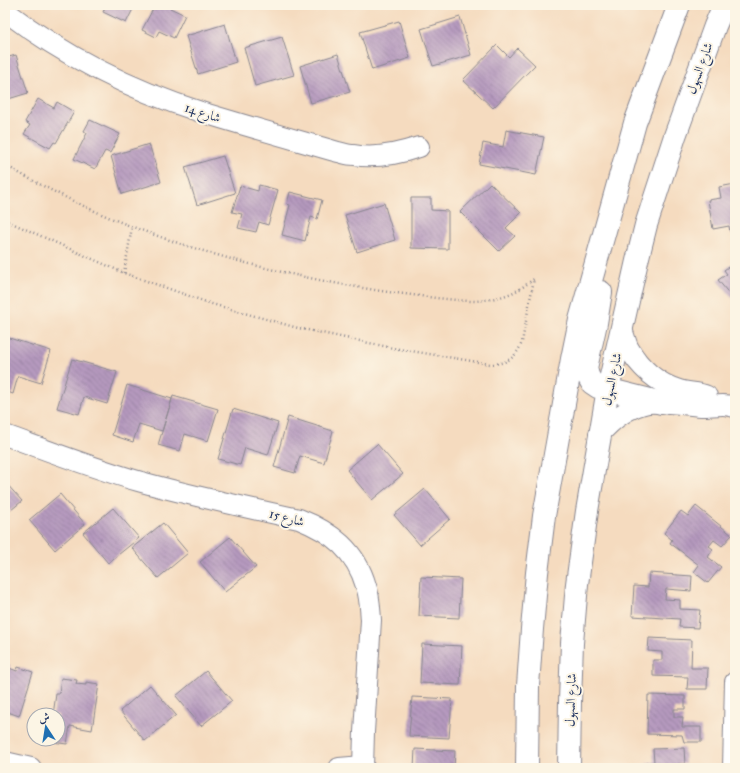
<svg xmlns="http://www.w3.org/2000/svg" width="740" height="773" viewBox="0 0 740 773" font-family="'IM FELL Double Pica',Amiri,serif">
<defs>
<pattern id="building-back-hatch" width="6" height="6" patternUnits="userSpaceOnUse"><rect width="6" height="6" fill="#b599be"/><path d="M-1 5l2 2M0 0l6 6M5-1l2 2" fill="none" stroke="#927d9e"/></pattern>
</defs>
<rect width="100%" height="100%" fill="#fcf5e5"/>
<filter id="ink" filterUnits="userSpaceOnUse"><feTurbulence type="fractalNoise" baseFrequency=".025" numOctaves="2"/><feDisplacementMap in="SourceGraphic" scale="8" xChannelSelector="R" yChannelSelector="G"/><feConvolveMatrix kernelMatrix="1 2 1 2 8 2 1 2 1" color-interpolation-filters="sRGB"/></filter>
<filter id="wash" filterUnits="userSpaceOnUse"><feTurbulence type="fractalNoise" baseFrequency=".012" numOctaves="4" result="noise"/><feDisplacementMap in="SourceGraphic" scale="16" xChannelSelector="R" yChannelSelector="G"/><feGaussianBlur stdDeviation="0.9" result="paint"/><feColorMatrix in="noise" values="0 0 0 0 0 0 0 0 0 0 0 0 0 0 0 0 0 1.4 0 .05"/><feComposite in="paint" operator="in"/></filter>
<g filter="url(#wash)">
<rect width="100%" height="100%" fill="#f5dbbf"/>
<g id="blocks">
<g fill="url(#building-back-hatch)">
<polygon points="106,5 135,5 126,23 103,12"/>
<polygon points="155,5 172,5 170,8 185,15 174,38 159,31 156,37 142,30"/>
<polygon points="460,17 471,55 433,66 421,29"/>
<polygon points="399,21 410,58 372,70 360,32"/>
<polygon points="225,24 236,62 198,74 186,36"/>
<polygon points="282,37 294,75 255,86 244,48"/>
<polygon points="497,45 509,57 517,48 535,65 493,108 463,80"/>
<polygon points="338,54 350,92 311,103 300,66"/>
<polygon points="16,55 28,93 5,100 5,58"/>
<polygon points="38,99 54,108 57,102 74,112 56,143 54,142 50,148 24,134 30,125 25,122"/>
<polygon points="90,120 120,134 110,153 105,151 95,169 74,159 87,133 84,131"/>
<polygon points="506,130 544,137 536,175 479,164 483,143 503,147"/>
<polygon points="149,144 161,182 122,194 111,156"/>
<polygon points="223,156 235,193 197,205 185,167"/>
<polygon points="490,183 521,213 506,228 515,236 499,251 460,212"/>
<polygon points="735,184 735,231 730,232 729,226 713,229 708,200 721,198 719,187"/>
<polygon points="259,185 278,190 268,225 259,222 256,232 238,228 242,214 232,212 240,186 258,191"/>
<polygon points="290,192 322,200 317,219 311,217 305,241 282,235 290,205 287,204"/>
<polygon points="411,198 431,198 431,210 448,211 448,249 411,248"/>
<polygon points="384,203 395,240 357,252 345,215"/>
<polygon points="735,262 735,301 718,280 727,274 724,270"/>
<polygon points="6,337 51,351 41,383 18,376 13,394 5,391 5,341"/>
<polygon points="72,359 117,372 107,404 84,397 79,414 57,408"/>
<polygon points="127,385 172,399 162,431 139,424 133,442 112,435"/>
<polygon points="173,396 218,409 208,441 185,434 180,451 158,445"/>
<polygon points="233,409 278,423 268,455 245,448 240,465 218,459"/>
<polygon points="288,417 333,431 324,463 300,456 295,473 274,467"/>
<polygon points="377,444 403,474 372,500 347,470"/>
<polygon points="5,482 22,501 5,515"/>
<polygon points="425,489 450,519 420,545 394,515"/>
<polygon points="60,494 85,524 55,550 29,520"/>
<polygon points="696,506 732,535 722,546 714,540 709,546 713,549 708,557 721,567 708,583 694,572 699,565 670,543 672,540 664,533 681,511 688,516"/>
<polygon points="113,508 139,538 108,563 83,533"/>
<polygon points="163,523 188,553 158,578 132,548"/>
<polygon points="230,537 256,567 225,592 200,562"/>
<polygon points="649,573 692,576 691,591 666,589 665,599 680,600 680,609 700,610 698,628 679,627 680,619 632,616 634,586 648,587"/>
<polygon points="421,577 461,579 459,618 419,616"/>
<polygon points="649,638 692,640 691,668 708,668 707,689 687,689 688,677 653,676 653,660 662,660 662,652 648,651"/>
<polygon points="422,644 462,646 460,685 420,683"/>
<polygon points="5,663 10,665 9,668 17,671 18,667 33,672 19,716 5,711"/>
<polygon points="206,671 232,701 201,726 176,696"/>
<polygon points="61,678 77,680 76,684 86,685 86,682 99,684 92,730 70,726 67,744 45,741 45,739 58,739 58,715 53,715 56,694 59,694"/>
<polygon points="150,685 176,715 145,741 120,711"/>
<polygon points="648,695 685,696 685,709 674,709 674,717 683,717 682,727 701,727 701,742 684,742 682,735 647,734"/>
<polygon points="412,697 452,699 449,738 409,736"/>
<polygon points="684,748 685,764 678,764 678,768 647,768 647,763 654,762 653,749"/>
<polygon points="415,749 455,751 454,768 414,768"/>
</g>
</g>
</g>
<g filter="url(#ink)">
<use href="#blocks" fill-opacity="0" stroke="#88858e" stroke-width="1"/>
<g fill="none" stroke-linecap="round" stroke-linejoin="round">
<g stroke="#88858e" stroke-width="22">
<g id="minor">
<path d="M5,11c58,44 126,79 196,101 45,14 92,27 137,40 5,1 10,3 16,3 21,4 44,-1 65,-8"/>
<path d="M622,329c2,6 4,13 6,18 11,20 29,36 51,43 9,3 19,2 28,6"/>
<path d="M5,435c44,16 88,33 133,46 53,15 107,26 161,38 33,13 57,32 67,67 4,11 4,22 5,34l-7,112 -1,36"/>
<path d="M599,435c13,-15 29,-28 49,-32 17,-2 36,2 53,3 8,0 14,-1 22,-1 4,0 8,1 12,2"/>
<polyline points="5,762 31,768"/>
<polyline points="339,768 363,766"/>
<polyline points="733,768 735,682"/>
</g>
</g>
<g stroke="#88858e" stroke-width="24">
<g id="major">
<polyline points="601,292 596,323 586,368 588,376 592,383 598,387 662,403"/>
<polyline points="527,768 528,686 532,629 537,573 544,516 572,359 580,320 635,123 679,5"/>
<polyline points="569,768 570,702 572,643 577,584 587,511 608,389 637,261 646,225 675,136 715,26 724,5"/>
</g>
</g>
<g stroke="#88858e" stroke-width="2.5" stroke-dasharray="1 3" stroke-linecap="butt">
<path d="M5,165c40,23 84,45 128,62 82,31 168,52 255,65 16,2 32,4 48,6 13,1 26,3 39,3 14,-1 29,-4 41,-10 6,-3 12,-8 18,-12l-12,63c-6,16 -15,22 -32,22l-97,-16 -95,-20 -86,-24 -88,-31 -119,-53"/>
<polyline points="124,273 132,227"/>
</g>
<use href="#minor" stroke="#fff" stroke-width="20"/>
<use href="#major" stroke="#fff" stroke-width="22"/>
</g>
</g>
<g text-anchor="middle" stroke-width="4" stroke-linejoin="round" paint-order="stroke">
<g font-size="13" fill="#1b2f5e" stroke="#fcf5e5">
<text transform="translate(699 68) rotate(-70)" y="5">شارع السهول</text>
<text transform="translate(203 112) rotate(18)" y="5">شارع 14</text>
<text transform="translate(611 379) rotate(-78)" y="5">شارع السهول</text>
<text transform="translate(287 517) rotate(15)" y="5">شارع 15</text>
<text transform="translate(570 700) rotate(-88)" y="5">شارع السهول</text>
</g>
</g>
<rect width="740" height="773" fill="none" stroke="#fcf5e5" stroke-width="20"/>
<g transform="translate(46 727) rotate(348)"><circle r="19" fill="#fcf5e5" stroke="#a2a6af"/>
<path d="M0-3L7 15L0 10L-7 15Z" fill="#1f6fb2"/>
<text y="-6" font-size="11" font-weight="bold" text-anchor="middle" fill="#1b2f5e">ش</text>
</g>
</svg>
